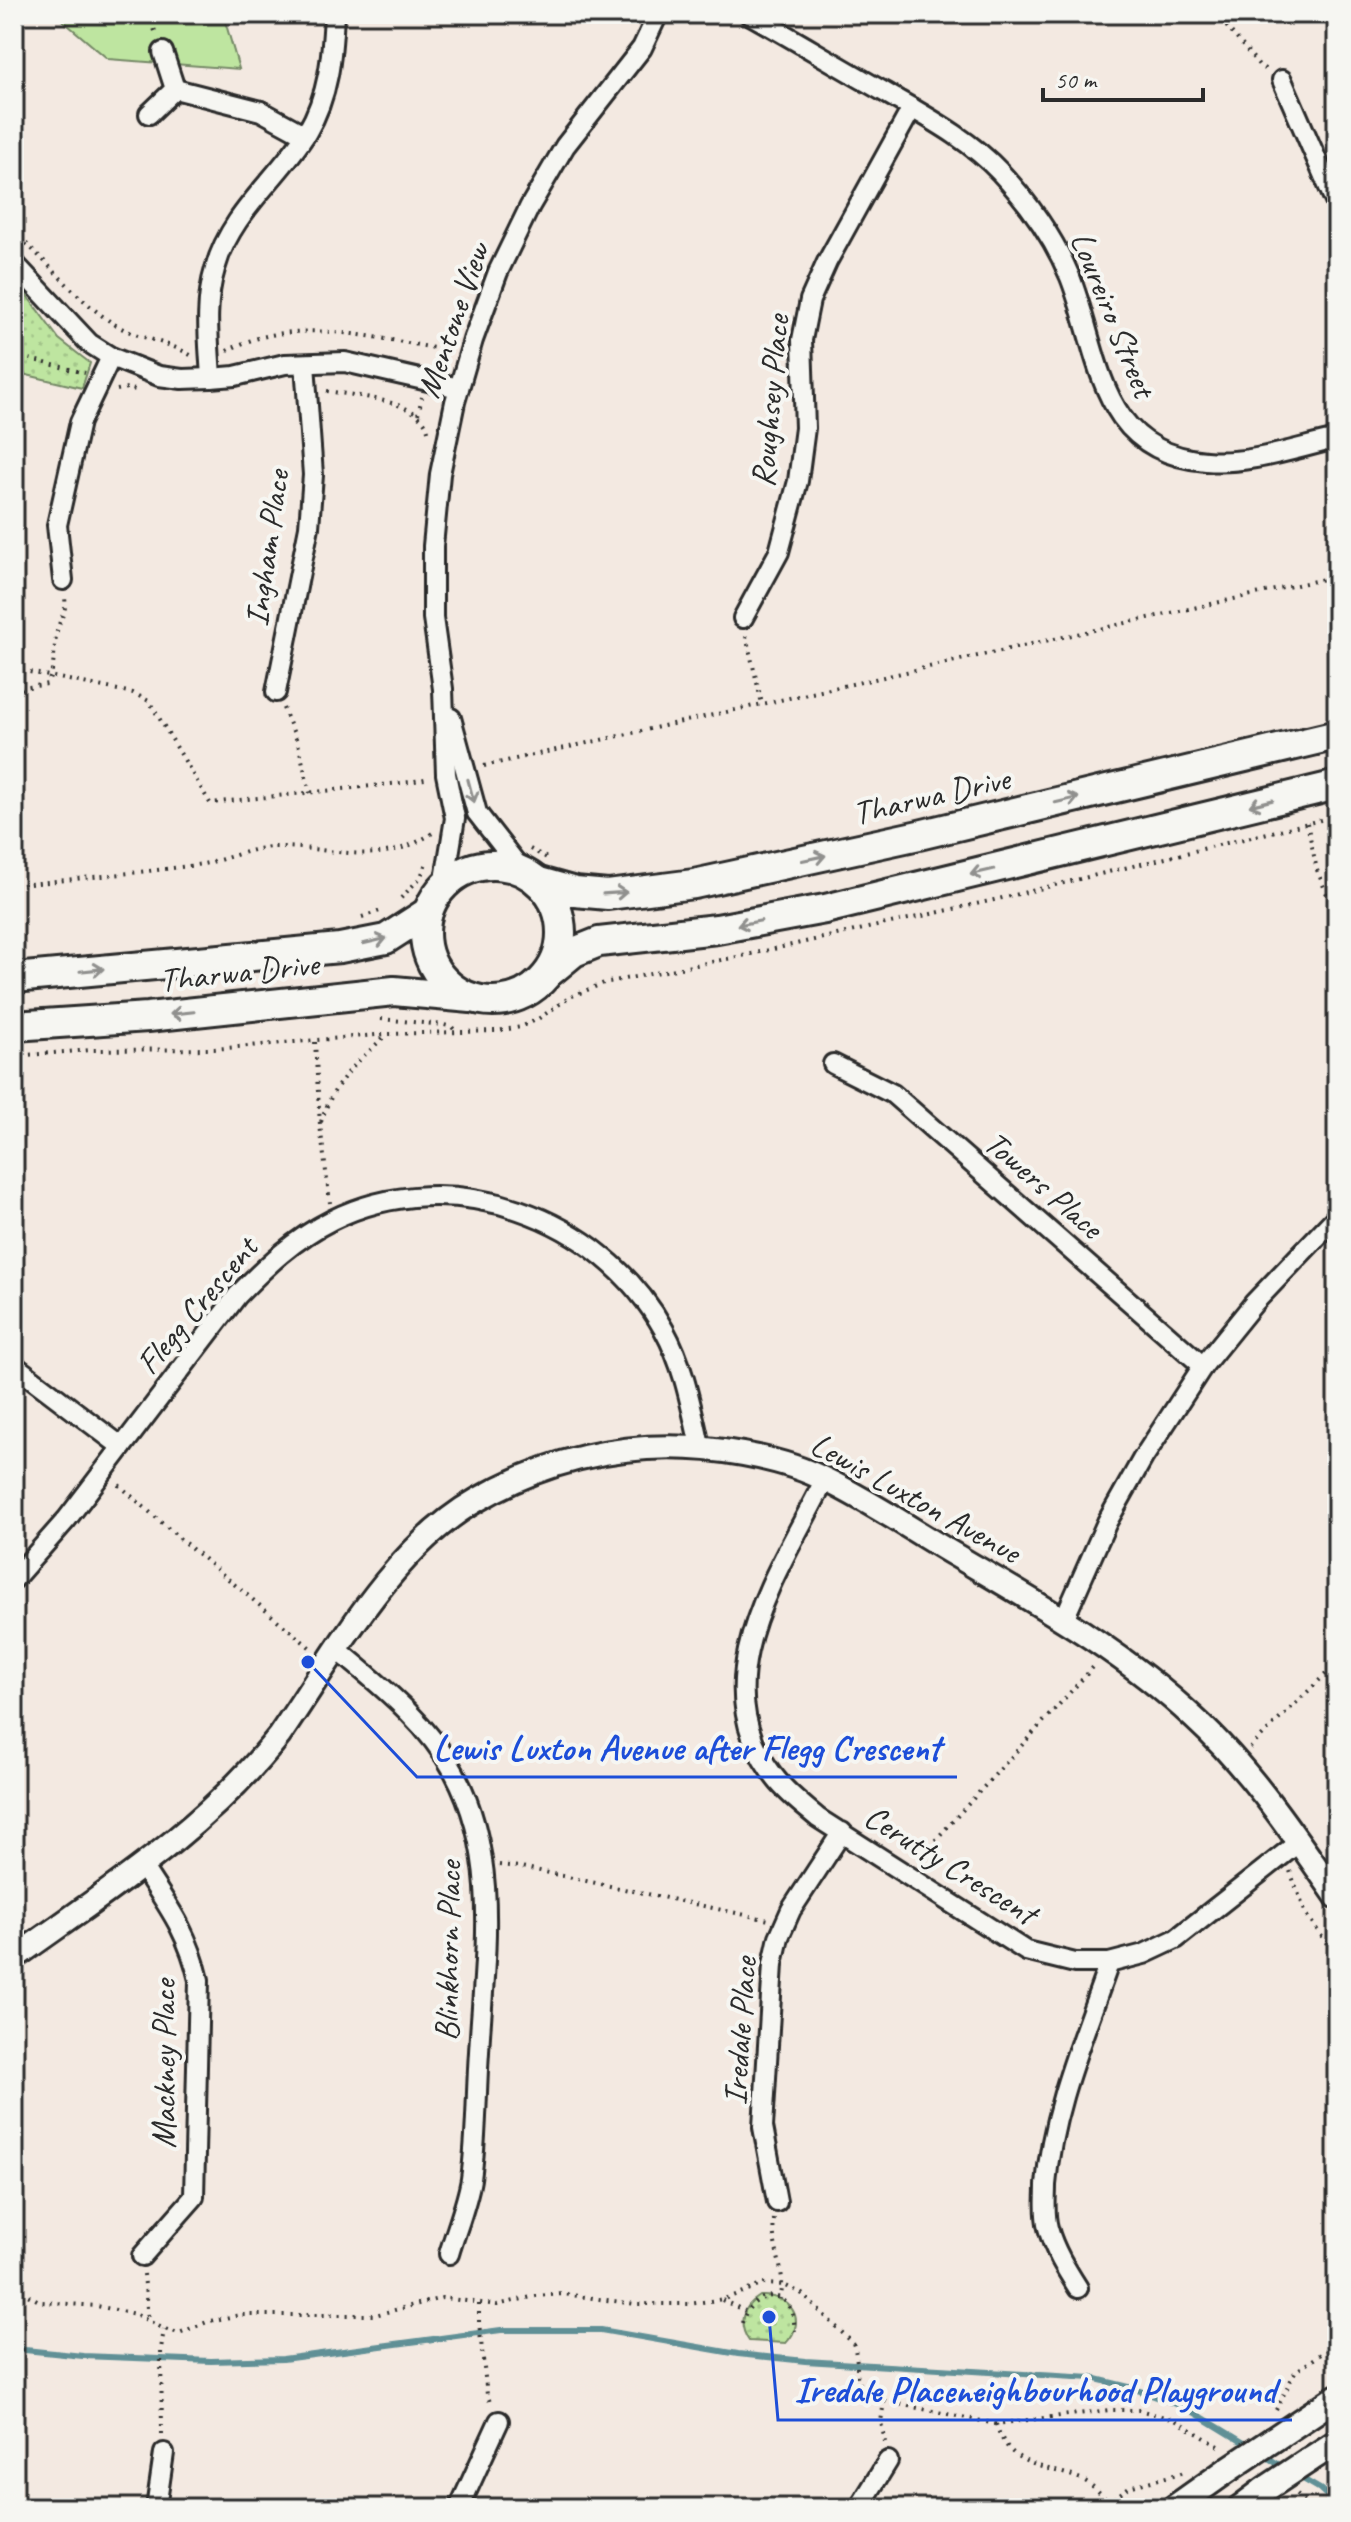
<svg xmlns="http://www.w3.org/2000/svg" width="1351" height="2522" viewBox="0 0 1351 2522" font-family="Caveat,sans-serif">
<defs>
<pattern id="park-dots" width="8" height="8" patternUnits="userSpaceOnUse" patternTransform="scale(2)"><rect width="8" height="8" fill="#bee5a0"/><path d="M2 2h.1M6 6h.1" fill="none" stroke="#a3c58a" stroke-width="1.8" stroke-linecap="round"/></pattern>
</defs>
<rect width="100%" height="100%" fill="#f3e9e1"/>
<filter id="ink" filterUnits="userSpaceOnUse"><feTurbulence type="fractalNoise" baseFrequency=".0125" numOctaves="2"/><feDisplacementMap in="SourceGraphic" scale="16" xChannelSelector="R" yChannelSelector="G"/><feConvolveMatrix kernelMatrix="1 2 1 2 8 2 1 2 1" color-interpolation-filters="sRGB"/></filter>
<g filter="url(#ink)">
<polygon fill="#bee5a0" stroke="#748866" stroke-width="2" points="55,14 223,14 239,69 108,59"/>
<g fill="url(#park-dots)" stroke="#748866" stroke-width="2">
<polygon points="14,278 59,339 90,363 82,388 14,372"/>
<path d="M760,2296c29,-2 49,23 26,47l-37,-2c-12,-18 -7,-34 11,-45z"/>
</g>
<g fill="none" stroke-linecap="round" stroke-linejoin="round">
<g stroke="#609096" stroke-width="6">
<polyline points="14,2346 25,2350 83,2356 211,2361 283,2359 501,2330 601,2330 738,2354 805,2361 1092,2378 1129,2387 1187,2408 1249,2446"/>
<polyline points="1262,2454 1286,2469"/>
<polyline points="1296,2475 1320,2489 1337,2505"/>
</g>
<g stroke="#2b2b2b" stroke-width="24">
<g id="minor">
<path d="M749,14c46,26 91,53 137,79 39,23 82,45 114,79 29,31 54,66 70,105 31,79 28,175 136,184 43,4 89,-13 131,-22"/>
<polyline points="1282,80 1337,206"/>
<polyline points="175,89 261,111 305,135"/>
<polyline points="149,114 175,89 163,52"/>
<polyline points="14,263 89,343 111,357 159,376 182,379 211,378 235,376 285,364 345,362 459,388"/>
<path d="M211,378c-2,-37 -7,-73 4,-109 15,-56 63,-90 92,-137 22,-37 25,-76 27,-118"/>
<polyline points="63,580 57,525 80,422 111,357"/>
<polyline points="743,618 779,552 798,481 805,428 802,340 810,300 827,262 912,108"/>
<polyline points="276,692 309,527 313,475 305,364"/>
<polyline points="451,718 477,813 523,872"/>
<polyline points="444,886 455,818 446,774 443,689 433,618 433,546 440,474 455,402 473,340 498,272 530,206 565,146 642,48 658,14"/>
<polyline points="833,1064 893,1094 1203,1366"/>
<polyline points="14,1365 122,1447"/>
<path d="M825,1479c-45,92 -128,204 -48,301 12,15 27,26 41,38l208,133 49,12h34l35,-9 32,-15 123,-97"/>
<path d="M14,1579l53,-60 170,-223c29,-30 57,-57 95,-76 118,-59 270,-4 332,110 20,36 27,76 36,116"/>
<polyline points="1064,1619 1107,1522 1143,1458 1203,1366 1254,1303 1337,1216"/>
<path d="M338,1650c43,36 89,72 116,122 47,87 30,186 25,280 -3,42 -2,85 -8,127 -4,25 -15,51 -22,75"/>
<path d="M142,1866c26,40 46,66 57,114l-5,217 -52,59"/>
<polyline points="777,2202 763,2127 773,1964 779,1937 791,1910 842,1832"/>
<path d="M1078,2288c-12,-19 -24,-38 -30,-60 -4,-14 -2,-29 -2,-43 6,-77 38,-149 63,-222"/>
<polyline points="156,2508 164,2453"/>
<polyline points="459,2508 499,2421"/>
<polyline points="859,2508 888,2461"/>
</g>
</g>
<g stroke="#2b2b2b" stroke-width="28">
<path id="tertiary" d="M14,1958c95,-68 192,-130 265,-222 55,-80 112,-187 198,-236 83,-48 171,-63 266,-46 28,5 58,13 83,26 44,21 86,50 129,75 83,49 168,96 239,163 56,51 100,117 143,179"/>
</g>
<g stroke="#2b2b2b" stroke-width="30">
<g id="secondary">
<polyline points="1274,2439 1337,2397"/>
<polyline points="1309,2460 1337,2442"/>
<polyline points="1174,2508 1229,2469"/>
<polyline points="1240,2508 1264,2490"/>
</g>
</g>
<g stroke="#2b2b2b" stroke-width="34">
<g id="primary">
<circle cx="493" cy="933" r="68"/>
<polyline points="539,882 575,892 608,895 694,884 919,835 1337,735"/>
<polyline points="551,971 574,952 599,942 717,929 825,909 1337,785"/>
<polyline points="14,978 340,948 386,939 428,912"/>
<polyline points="14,1026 148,1017 394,991 471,998"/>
</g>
</g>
<g stroke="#2b2b2b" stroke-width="4" stroke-dasharray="2 6" stroke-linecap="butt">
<polyline points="149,14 156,34"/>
<polyline points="1216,14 1259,65 1268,71"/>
<path d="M14,233c34,28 60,64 97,89 25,17 58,19 81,34"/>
<path d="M227,351c61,-35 142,-15 207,-3l14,-4 3,-3"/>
<polyline points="14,355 85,373"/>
<polyline points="117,390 127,388 139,391"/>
<path d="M327,391c27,5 95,9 101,40"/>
<polyline points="418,414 422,397"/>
<polyline points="746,636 762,704"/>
<polyline points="14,669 133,693 149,701 210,803 410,782 429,778"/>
<path d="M14,693l9,-5 24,-4c9,-16 6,-36 10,-53 3,-13 10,-19 8,-33"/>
<polyline points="283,708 298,743 310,793"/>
<polyline points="484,766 1337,576"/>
<polyline points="1307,823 1317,870 1337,919"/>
<polyline points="530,849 547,858"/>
<path d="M14,886c63,-8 126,-13 189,-22 22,-4 50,-17 71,-17 60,-1 105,23 160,-15"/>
<polyline points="401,898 421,877 427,860"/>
<polyline points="362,917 380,911"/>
<polyline points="381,1019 444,1025 452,1027 456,1032"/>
<polyline points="315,1042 320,1125 330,1203"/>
<polyline points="14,1056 91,1050 214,1049 387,1034 496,1031 521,1027 538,1019 570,997 604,983 742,956 994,900 1337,816"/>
<path d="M321,1122c14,-43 33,-56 65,-87"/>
<polyline points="119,1485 185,1543 313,1650"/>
<polyline points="1250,1748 1337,1663"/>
<polyline points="919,1858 1096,1664"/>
<polyline points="499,1865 521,1867 769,1920"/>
<polyline points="1290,1871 1306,1914 1337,1958"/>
<path d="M774,2219c-4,27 14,53 6,80"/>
<polyline points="144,2274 148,2320"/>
<path d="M14,2288l27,14 56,4 38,8 29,15 15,4 31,-12 30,-6h135l67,-17 55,7 39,-9 28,-2 71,10h54l35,-5 40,-15 20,1 17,8 52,50c11,32 -9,40 31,58l112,23 113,-14h30l36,10 47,28"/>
<polyline points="722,2300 745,2311"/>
<polyline points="479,2304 479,2323 487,2395 491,2404"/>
<path d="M742,2323c6,-26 39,-39 50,-11 2,5 2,13 3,19"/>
<polyline points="884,2401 881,2422 885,2442"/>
<polyline points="1276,2410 1295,2372 1337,2343"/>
<path d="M996,2424c14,46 50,40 87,56 10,5 18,14 25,21"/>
<polyline points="162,2434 161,2349 164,2329"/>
<polyline points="1297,2494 1314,2508"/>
<polyline points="1101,2508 1129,2487 1185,2472"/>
</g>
<use href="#minor" stroke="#f6f6f2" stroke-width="18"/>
<use href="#tertiary" stroke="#f6f6f2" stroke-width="22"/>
<use href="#secondary" stroke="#f6f6f2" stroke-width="24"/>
<use href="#primary" stroke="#f6f6f2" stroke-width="28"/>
<g stroke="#2b2b2b" stroke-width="30" stroke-linecap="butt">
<g id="secondary-bridge">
<polyline points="1229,2469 1274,2439"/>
<polyline points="1264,2490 1309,2460"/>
</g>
</g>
<use href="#secondary-bridge" stroke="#f6f6f2" stroke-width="24"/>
</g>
<defs><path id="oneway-shaft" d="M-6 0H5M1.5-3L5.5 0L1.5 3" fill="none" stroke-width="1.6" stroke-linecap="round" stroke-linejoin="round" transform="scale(2)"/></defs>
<g stroke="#90908e">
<use href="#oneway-shaft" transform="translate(471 791) rotate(75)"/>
<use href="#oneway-shaft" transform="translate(1067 800) rotate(-13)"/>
<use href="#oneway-shaft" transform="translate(1261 803) rotate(166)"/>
<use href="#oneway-shaft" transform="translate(814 858) rotate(-12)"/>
<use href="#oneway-shaft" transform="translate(982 872) rotate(167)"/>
<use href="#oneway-shaft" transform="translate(615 893) rotate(-4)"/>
<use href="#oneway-shaft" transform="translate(749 923) rotate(169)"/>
<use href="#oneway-shaft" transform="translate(375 941) rotate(-13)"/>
<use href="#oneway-shaft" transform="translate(92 970) rotate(-6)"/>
<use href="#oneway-shaft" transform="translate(182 1013) rotate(174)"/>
</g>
</g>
<g text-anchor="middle" stroke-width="8" stroke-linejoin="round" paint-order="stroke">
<g font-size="34" fill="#2b2b2b" stroke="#f6f6f2">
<text transform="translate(1114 314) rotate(68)" y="12">Loureiro Street</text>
<text transform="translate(452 320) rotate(-71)" y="12">Mentone View</text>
<text transform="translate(769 401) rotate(-85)" y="12">Roughsey Place</text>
<text transform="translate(266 548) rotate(-82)" y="12">Ingham Place</text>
<text transform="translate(931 795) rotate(-13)" y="12">Tharwa Drive</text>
<text transform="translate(239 971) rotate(-6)" y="12">Tharwa Drive</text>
<text transform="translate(1044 1184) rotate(41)" y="12">Towers Place</text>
<text transform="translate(196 1305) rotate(-50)" y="12">Flegg Crescent</text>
<text transform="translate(916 1497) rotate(29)" y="12">Lewis Luxton Avenue</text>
<text transform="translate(951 1864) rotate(32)" y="12">Cerutty Crescent</text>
<text transform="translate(447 1951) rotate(-89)" y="12">Blinkhorn Place</text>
<text transform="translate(739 2031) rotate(-86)" y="12">Iredale Place</text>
<text transform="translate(163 2064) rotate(-90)" y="12">Mackney Place</text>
</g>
</g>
<path fill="none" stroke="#1d4ed8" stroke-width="3" d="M308 1662L417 1777H957M769 2317L778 2420H1292"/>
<g fill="#1d4ed8" stroke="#f6f6f2" stroke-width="3">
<circle cx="308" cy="1662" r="8"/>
<circle cx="769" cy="2317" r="8"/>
</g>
<g font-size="36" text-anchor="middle" font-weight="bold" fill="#1d4ed8" stroke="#f6f6f2" stroke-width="8" stroke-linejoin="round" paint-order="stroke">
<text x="687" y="1760">Lewis Luxton Avenue after Flegg Crescent</text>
<text x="1035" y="2402">Iredale Placeneighbourhood Playground</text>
</g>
<rect width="1351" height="2522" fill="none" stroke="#f6f6f2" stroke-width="48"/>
<rect x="24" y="24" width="1303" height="2474" fill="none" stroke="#2b2b2b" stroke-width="3" filter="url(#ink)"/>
<path d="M1043 88v12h160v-12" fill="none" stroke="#2b2b2b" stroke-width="4"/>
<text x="1055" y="88" font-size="24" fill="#2b2b2b" stroke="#f6f6f2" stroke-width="6" paint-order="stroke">50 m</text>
</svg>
